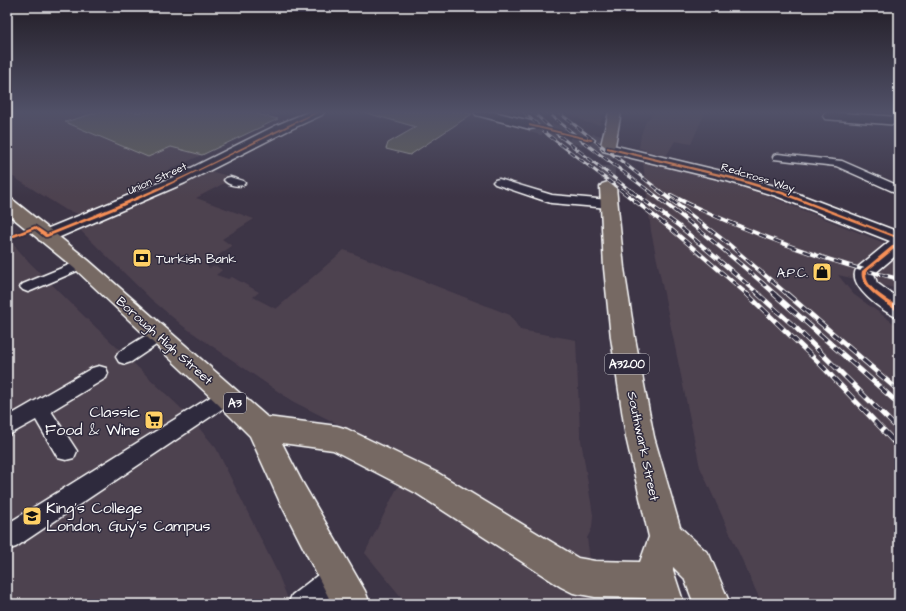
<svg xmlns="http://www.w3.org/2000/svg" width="906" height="611" viewBox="0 0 906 611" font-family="'Architects Daughter',sans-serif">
<rect width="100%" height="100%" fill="#3d3546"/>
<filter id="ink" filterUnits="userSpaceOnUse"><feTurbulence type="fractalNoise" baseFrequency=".025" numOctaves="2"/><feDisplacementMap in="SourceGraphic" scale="8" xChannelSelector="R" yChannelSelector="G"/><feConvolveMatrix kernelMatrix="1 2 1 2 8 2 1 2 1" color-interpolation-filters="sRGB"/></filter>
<g filter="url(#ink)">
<g fill="#4e4250">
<polygon points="7,112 98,112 65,122 148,157 171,147 202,155 161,173 147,185 79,214 66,210 7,173"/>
<polygon points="568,112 603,112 600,125 585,122"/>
<polygon points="654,112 705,112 691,144 675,141 666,156 639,148 641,135 646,121"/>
<polygon points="643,162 660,165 753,190 899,249 899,289 838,275 853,294 899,327 899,604 762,604 700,467 651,231"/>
<polygon points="207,170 234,178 196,198 254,219 222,239 232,246 205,264 209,268 216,266 222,270 216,275 228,279 232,277 259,292 253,297 276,309 344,250 510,315 520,330 576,340 580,434 593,515 592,528 587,538 596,604 407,604 365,553 396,490 417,464 292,401 183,326 151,299 81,231 87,225"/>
<polygon points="10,241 31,264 86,318 188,415 216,448 278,574 290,604 7,604 7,242"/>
</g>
<g fill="#646456" stroke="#b2b2aa">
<polygon points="99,112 249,112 278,119 202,155 171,147 148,157 65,122"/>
<polygon points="363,112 463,112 472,114 410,155 386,149 388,143 416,127"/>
</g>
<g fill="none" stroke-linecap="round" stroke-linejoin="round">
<polyline stroke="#504958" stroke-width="14" stroke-dasharray="14 7" stroke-linecap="butt" points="530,125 608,145"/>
<polyline stroke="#504958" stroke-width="14" stroke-dasharray="14 7" stroke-linecap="butt" points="608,145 608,187"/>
<g stroke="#fff" stroke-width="3">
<g id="service">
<polygon points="778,154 842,161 899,186 899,194 836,166 774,159 773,157 774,155"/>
<path d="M230,177l13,4 2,2 -2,2c-6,2 -15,0 -19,-5l2,-2z"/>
<polygon points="499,179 552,195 609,200 613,201 615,204 613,207 609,208 551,203 495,184 493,182 495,180"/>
<polygon points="81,260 86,261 88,264 86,267 33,290 28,292 23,290 20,287 23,284"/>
<polygon points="159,329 165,331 168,335 165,339 131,362 125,364 119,362 116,357 119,352 153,331"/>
<polygon points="99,366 106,368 108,373 106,378 51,411 77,451 74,458 66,460 58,458 36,420 7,436 7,417 92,368"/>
<polygon points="227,388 234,391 237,396 234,401 16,547 7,550 7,524 220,391"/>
<polygon points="336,564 345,568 349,577 345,586 322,604 288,604 292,595 327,568"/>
</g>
</g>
<g stroke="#fff" stroke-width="3">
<g id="minor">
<polygon points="308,112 324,112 322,115 287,131 185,183 53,240 46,242 39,240 37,236 39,232 173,177 277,125"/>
<polygon points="474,112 494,112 535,122 537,125 535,128 530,129 476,115"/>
<polygon points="829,112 899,117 899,125 825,119 823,116 825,113"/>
<path d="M608,144l130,31 50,15 111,42v21l-25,21 3,9 22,16v19c-15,-5 -54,-33 -42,-50l33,-27 -114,-45 -49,-15 -124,-30 -2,-3 2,-3z"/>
</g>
</g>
<g stroke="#fff" stroke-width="3">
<g id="primary">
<polygon points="609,112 621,112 615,145 613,148 608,149 603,148 601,145"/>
<polygon points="608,182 614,184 616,187 624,268 635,338 654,437 680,527 709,554 730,604 694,604 684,578 673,567 673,570 684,604 648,604 646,598 595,597 573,593 561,587 416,493 333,450 282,443 301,480 365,591 370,604 332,604 279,500 250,436 218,404 74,268 7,213 7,199 13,200 88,260 267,417 337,426 347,429 438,473 578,558 595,561 640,562 649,537 626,437 611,338 604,268 600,187 602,184"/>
</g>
</g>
<use href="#service" fill="#2f2a3d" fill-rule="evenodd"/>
<use href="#minor" fill="#2f2a3d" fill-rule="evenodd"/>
<use href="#primary" fill="#766964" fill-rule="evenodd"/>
<g stroke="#fff" stroke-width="3">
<g id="rail-far3">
<polyline points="524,112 548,135 622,191"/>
<polyline points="533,112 557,134 631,191"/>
<polyline points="547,112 586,144 649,191"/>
<polyline points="558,112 660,191"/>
</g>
</g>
<g stroke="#fff" stroke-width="4">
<g id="rail-far2">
<polyline points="621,190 671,229 748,295"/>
<polyline points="630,190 679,226 760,295"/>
<path d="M648,190c44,34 87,68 128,105"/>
<polyline points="658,190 726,242 788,295"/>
<path d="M671,195c26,14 53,25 80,36 49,20 98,36 148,48"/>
</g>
</g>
<g stroke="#fff" stroke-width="5">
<g id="rail-far1">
<polyline points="747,294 822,366 885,432"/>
<polyline points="758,294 794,326 899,430"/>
<polyline points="774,294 899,404"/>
<polyline points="787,294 899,391"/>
</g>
</g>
<g stroke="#fff" stroke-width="6">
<polyline id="rail" points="884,431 899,447"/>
</g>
<use href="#rail-far3" stroke="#2f2a3d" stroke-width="2" stroke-dasharray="6" stroke-linecap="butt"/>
<use href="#rail-far2" stroke="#2f2a3d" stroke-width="2.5" stroke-dasharray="8" stroke-linecap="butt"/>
<use href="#rail-far1" stroke="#2f2a3d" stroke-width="3.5" stroke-dasharray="10" stroke-linecap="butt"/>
<use href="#rail" stroke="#2f2a3d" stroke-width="4.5" stroke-dasharray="13" stroke-linecap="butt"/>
<g stroke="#2f2a3d" stroke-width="3">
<g id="cycleway">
<path d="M316,112h3l-156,76 -49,22 -67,27h-2l-10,-8 -28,11v-3l28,-11 12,8c43,-17 86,-35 129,-54 47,-22 93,-47 140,-68z"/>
<polygon points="529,124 591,139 593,140 591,141 529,126"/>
<polygon points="607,147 733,177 783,192 899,237 899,239 781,194 731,179 607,149"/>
<path d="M897,242h2v3l-33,27c0,5 1,9 4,13 5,7 21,17 29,22v5l-2,-1c-11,-8 -39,-24 -35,-40z"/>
</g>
</g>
<use href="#cycleway" fill="#f78f57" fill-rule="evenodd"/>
</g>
</g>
<linearGradient id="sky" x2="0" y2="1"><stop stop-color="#221d26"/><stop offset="0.57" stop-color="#515168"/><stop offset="1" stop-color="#515168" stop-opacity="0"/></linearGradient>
<rect width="906" height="197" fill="url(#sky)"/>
<defs>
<g id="bank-square" transform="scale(1)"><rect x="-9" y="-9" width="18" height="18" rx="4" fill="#ffd166" stroke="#2f2a3d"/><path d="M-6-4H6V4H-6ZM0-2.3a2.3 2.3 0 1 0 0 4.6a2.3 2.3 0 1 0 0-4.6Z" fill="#111"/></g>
<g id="shop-square" transform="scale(1)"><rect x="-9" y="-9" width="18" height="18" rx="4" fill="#ffd166" stroke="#2f2a3d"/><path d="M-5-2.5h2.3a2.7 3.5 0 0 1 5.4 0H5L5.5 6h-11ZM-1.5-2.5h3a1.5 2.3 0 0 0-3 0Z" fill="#111"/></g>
<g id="supermarket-square" transform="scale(1)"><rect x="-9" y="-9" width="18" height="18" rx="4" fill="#ffd166" stroke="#2f2a3d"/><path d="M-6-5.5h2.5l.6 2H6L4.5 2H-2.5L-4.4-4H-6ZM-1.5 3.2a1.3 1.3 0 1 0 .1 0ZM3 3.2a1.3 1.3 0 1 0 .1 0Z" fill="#111"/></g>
<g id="university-square" transform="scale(1)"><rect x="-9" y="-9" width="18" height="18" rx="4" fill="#ffd166" stroke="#2f2a3d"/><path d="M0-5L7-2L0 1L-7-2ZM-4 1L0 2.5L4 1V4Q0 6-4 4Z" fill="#111"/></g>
</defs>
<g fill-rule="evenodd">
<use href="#bank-square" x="142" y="258"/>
<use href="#shop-square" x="822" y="272"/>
<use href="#supermarket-square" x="154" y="420"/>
<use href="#university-square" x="32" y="516"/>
</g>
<g text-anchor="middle" stroke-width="3" stroke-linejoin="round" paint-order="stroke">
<g font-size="11" fill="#fff" stroke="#2f2a3d">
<text transform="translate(758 177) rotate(17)" y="4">Redcross Way</text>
<text transform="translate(157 178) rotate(-24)" y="4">Union Street</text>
</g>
<g fill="#2f2a3d" stroke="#c1bfc5" stroke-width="1">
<rect x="605" y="354" width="44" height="20" rx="3"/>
<rect x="224" y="393" width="22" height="20" rx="3"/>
</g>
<g font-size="12" font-weight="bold" fill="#fff">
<text x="627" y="368">A3200</text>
<text x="235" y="407">A3</text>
</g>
<g font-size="13" fill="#fff" stroke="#2f2a3d" text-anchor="start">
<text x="156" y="263">Turkish Bank</text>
<text x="808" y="277" text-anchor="end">A.P.C.</text>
</g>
<g font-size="13" fill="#fff" stroke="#2f2a3d">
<text transform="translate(165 340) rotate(42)" y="5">Borough High Street</text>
<text transform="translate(644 446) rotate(78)" y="5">Southwark Street</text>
</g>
<g font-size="16" fill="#fff" stroke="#2f2a3d" text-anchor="end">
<text x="140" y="417">Classic<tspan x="140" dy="18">Food &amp; Wine</tspan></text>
<text x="46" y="513" text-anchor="start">King's College<tspan x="46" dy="18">London, Guy's Campus</tspan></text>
</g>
</g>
<rect width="906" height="611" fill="none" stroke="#2f2a3d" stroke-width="24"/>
<rect x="12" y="12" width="882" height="587" fill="none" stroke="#fff" stroke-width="1.5" filter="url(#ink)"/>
</svg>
